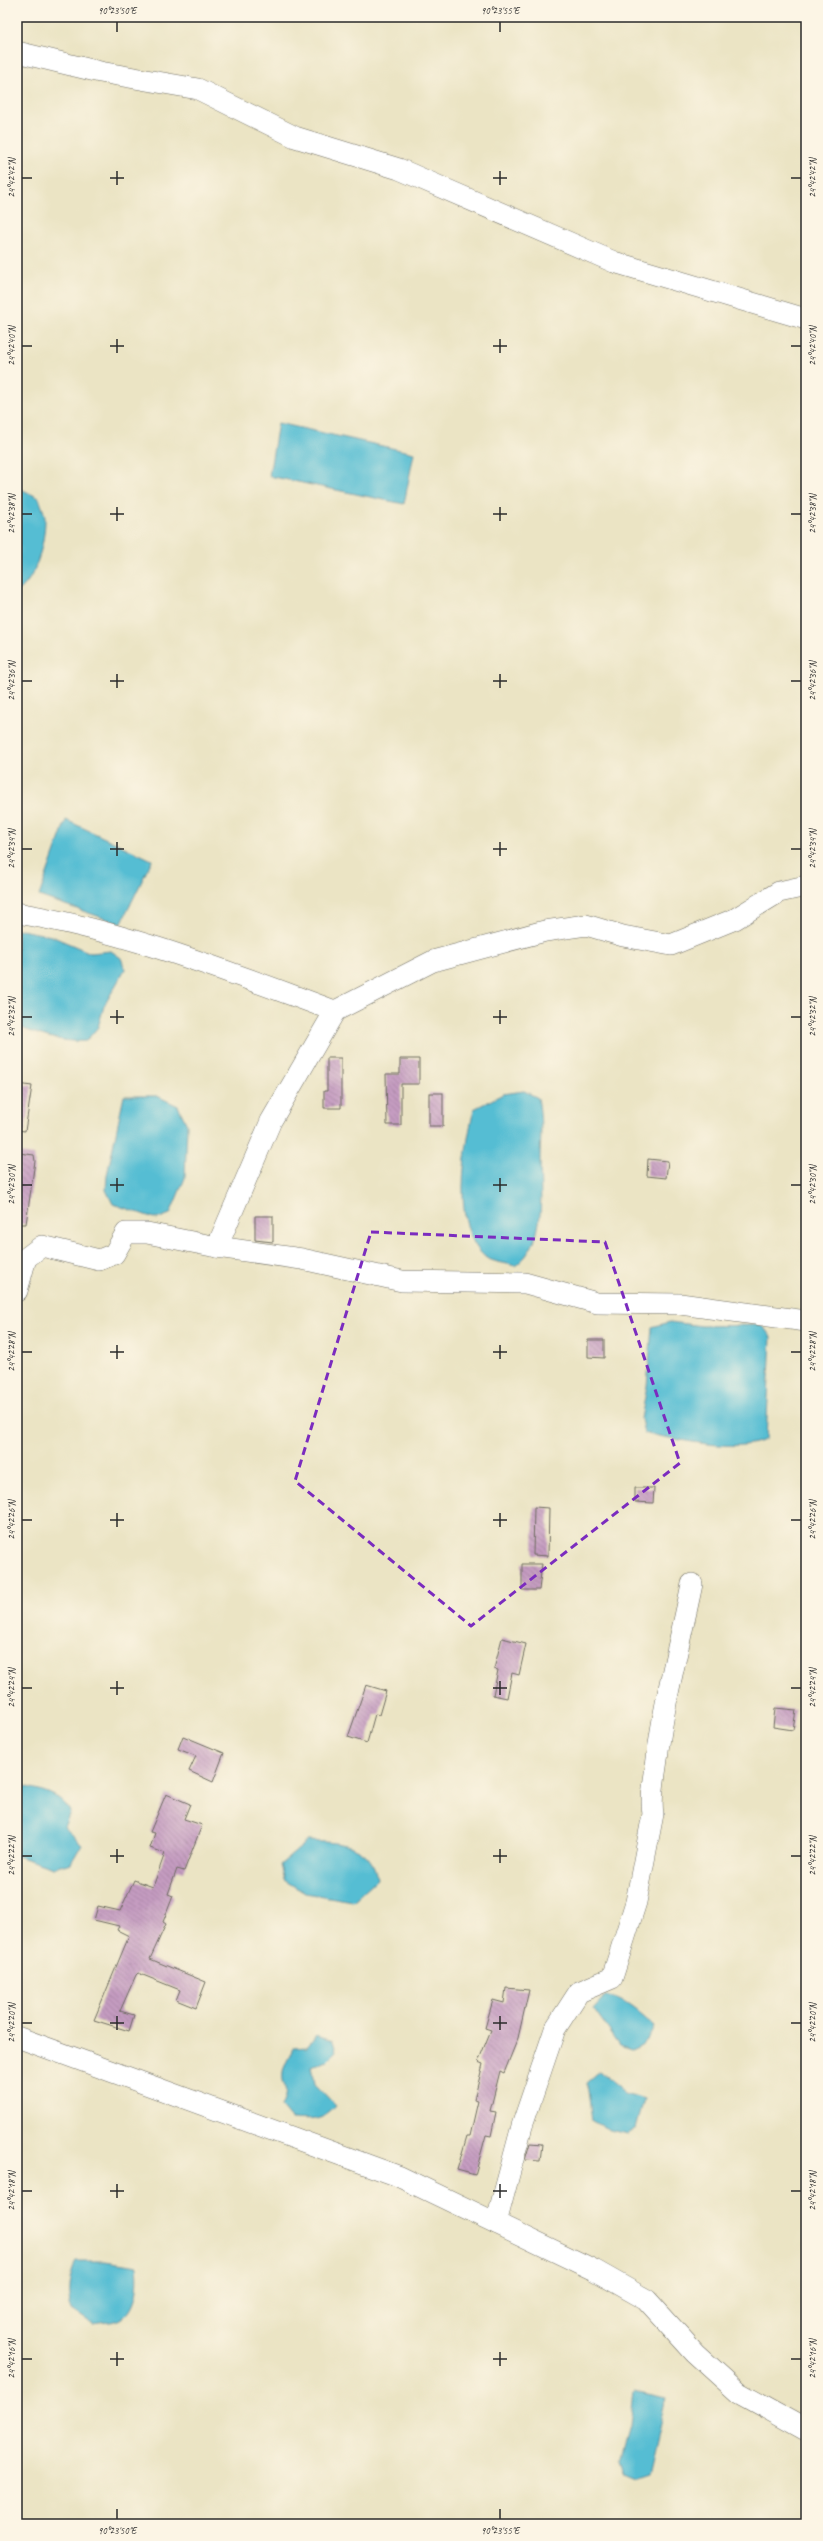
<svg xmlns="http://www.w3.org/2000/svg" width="823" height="2541" viewBox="0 0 823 2541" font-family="Caveat,sans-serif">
<defs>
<pattern id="building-back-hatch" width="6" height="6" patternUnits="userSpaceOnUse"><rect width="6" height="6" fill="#c59cc1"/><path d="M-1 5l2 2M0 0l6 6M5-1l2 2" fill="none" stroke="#a07f9d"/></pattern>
</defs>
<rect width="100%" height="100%" fill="#fcf5e5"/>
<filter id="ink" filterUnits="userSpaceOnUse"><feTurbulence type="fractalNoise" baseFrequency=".025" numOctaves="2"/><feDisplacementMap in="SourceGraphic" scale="8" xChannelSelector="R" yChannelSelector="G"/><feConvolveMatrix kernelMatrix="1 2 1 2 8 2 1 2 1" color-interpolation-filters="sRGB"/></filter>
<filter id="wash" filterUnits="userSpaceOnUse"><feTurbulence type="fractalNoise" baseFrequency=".012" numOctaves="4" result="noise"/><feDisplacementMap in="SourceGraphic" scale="16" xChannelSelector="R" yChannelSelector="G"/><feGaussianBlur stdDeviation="0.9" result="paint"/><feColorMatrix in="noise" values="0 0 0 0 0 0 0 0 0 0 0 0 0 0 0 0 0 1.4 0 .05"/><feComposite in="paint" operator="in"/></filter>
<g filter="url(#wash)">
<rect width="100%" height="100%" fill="#ebe4c4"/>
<g fill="#55bdd3" stroke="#40747f">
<polygon points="278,423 414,453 404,504 269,476"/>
<path d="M17,487l22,11c2,7 6,15 6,21 0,23 -9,61 -28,73z"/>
<polygon points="66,820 152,860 121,924 39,896"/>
<path d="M17,929l34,7 40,17 20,-2 10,7 4,11 -21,37 -6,21 -12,14c-22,2 -48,-6 -69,-15z"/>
<path d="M524,1091l14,7c4,22 3,37 2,58 0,36 8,87 -25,110 -9,-3 -23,-4 -30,-9 -35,-31 -20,-109 -11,-148l29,-15z"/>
<polygon points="124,1096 157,1096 178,1106 187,1125 185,1178 170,1214 157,1219 113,1204 106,1190 107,1175"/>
<path d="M670,1322l32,4 60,-1 9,12 -5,102c-28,15 -90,0 -122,-6l-3,-14 6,-33 5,-59z"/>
<path d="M20,1785c18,5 42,8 50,27l-6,15 18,17 -11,19 -18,5 -36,-12v-69z"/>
<path d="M308,1841c30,2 64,1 69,38l-24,22 -48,-8 -21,-13 -4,-15z"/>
<path d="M605,1997c18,-1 37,19 50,30 -5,13 -12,18 -24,23l-11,-4 -26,-37z"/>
<path d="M316,2036l17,5 3,10 -10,10 -14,6 3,17 21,22c-14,16 -24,14 -45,13l-10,-12c10,-21 0,-20 2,-34 1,-8 7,-17 10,-25l14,-1z"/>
<polygon points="600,2072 625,2093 644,2099 636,2128 627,2134 610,2130 592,2121 587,2083"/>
<path d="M76,2261h29l32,5c2,16 1,43 -16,53 -7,4 -20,3 -28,5l-21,-14c-6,-18 -3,-31 4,-49z"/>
<polygon points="634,2391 666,2398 648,2475 636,2479 624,2474 620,2462 630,2427"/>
</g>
<g id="blocks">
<g fill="url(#building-back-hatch)">
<polygon points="327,1058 341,1058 341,1108 324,1108 324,1091 327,1091"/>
<polygon points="400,1059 419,1059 419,1084 401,1084 401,1125 387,1125 386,1074 400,1074"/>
<polygon points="17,1084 32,1086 25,1131 17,1130"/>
<rect x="429" y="1093" width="14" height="33"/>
<polygon points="19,1153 34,1155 35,1161 26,1224 17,1224"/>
<polygon points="648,1159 668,1161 666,1178 647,1176"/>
<polygon points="255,1216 273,1216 273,1242 255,1240"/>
<polygon points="588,1340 604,1340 604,1358 588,1357"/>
<polygon points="635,1488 654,1488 653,1503 635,1502"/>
<polygon points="534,1507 549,1508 548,1556 533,1555"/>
<polygon points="522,1564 542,1564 539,1590 522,1590"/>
<polygon points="502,1638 526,1644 519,1675 512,1673 507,1698 493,1695 498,1670 494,1669"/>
<polygon points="366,1685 386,1691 379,1715 375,1714 367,1743 348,1737"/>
<polygon points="775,1708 796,1710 793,1730 773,1727"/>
<polygon points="183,1736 224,1753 213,1782 189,1771 196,1756 178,1749"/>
<polygon points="166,1794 190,1804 184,1819 202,1825 184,1871 177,1869 168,1894 173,1896 163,1922 166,1924 150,1959 206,1982 196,2008 176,2000 180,1990 138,1973 136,1975 120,2011 134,2015 129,2031 94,2020 129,1936 117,1930 119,1926 94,1920 98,1906 120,1911 134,1880 153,1887 165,1853 150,1848 155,1833 150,1832"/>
<polygon points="506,1988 529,1990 518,2038 504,2073 500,2071 490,2111 496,2112 491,2136 486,2135 475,2175 457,2170 467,2136 470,2136 478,2101 474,2100 483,2064 478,2062 491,2030 485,2028 493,2000 504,2003"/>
<polygon points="530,2143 542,2144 540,2161 525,2160"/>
</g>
</g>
</g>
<g filter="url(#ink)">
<use href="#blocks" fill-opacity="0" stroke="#6e6c61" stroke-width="1"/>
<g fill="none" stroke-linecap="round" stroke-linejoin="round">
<g stroke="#6e6c61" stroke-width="22">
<g id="minor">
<polyline points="17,52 100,72 198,89 295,137 399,169 614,262 806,319"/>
<path d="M17,913c110,18 214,60 318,98"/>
<polyline points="217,1247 271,1121 335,1011 433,961 545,931 586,925 623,936 671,945 735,919 779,892 806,886"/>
<polyline points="17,1291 26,1258 42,1246 99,1260 114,1254 126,1233 147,1233 217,1247 302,1259 402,1281 525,1283 597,1303 680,1304 806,1321"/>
<polyline points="17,2037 398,2176 594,2270 647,2300 695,2353 739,2393 806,2430"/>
<path d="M496,2223l26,-97 33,-97 24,-37 33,-14 24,-76 17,-88c-3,-18 2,-37 4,-55 7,-59 23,-116 35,-175"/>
</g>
</g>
<use href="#minor" stroke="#fff" stroke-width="21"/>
</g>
</g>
<path fill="none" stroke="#7b2cbf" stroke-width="3" stroke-dasharray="8 5" stroke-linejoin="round" d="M371,1232l234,10 75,221 -209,163 -176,-145z"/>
<path fill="none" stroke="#2b2b2b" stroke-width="1.5" d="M117,22v10M500,22v10M117,171v14M500,171v14M22,178h10M110,178h14M493,178h14M791,178h10M117,339v14M500,339v14M22,346h10M110,346h14M493,346h14M791,346h10M117,507v14M500,507v14M22,514h10M110,514h14M493,514h14M791,514h10M117,674v14M500,674v14M22,681h10M110,681h14M493,681h14M791,681h10M117,842v14M500,842v14M22,849h10M110,849h14M493,849h14M791,849h10M117,1010v14M500,1010v14M22,1017h10M110,1017h14M493,1017h14M791,1017h10M117,1178v14M500,1178v14M22,1185h10M110,1185h14M493,1185h14M791,1185h10M117,1345v14M500,1345v14M22,1352h10M110,1352h14M493,1352h14M791,1352h10M117,1513v14M500,1513v14M22,1520h10M110,1520h14M493,1520h14M791,1520h10M117,1681v14M500,1681v14M22,1688h10M110,1688h14M493,1688h14M791,1688h10M117,1849v14M500,1849v14M22,1856h10M110,1856h14M493,1856h14M791,1856h10M117,2016v14M500,2016v14M22,2023h10M110,2023h14M493,2023h14M791,2023h10M117,2184v14M500,2184v14M22,2191h10M110,2191h14M493,2191h14M791,2191h10M117,2352v14M500,2352v14M22,2359h10M110,2359h14M493,2359h14M791,2359h10M117,2509v10M500,2509v10"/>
<rect width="823" height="2541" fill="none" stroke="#fcf5e5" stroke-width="44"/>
<rect x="22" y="22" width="779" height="2497" fill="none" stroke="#2b2b2b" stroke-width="1.5"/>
<g font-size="10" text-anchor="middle" fill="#2b2b2b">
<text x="117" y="14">90°23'50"E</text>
<text x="500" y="14">90°23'55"E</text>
<text transform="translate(11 178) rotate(-90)" y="4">24°42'42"N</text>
<text transform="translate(812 178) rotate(-90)" y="4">24°42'42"N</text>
<text transform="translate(11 346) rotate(-90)" y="4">24°42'40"N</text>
<text transform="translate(812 346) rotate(-90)" y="4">24°42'40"N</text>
<text transform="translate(11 514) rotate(-90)" y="4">24°42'38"N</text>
<text transform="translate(812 514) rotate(-90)" y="4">24°42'38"N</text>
<text transform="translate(11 681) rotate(-90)" y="4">24°42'36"N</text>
<text transform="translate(812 681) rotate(-90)" y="4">24°42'36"N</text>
<text transform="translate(11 849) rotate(-90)" y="4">24°42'34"N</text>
<text transform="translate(812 849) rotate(-90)" y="4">24°42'34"N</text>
<text transform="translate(11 1017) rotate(-90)" y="4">24°42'32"N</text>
<text transform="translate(812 1017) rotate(-90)" y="4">24°42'32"N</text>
<text transform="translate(11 1185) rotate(-90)" y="4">24°42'30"N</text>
<text transform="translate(812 1185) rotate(-90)" y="4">24°42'30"N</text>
<text transform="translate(11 1352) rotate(-90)" y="4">24°42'28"N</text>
<text transform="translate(812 1352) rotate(-90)" y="4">24°42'28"N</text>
<text transform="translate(11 1520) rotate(-90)" y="4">24°42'26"N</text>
<text transform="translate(812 1520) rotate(-90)" y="4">24°42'26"N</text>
<text transform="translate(11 1688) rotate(-90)" y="4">24°42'24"N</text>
<text transform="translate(812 1688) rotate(-90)" y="4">24°42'24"N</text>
<text transform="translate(11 1856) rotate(-90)" y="4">24°42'22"N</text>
<text transform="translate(812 1856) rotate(-90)" y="4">24°42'22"N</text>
<text transform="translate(11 2023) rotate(-90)" y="4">24°42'20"N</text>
<text transform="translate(812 2023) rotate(-90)" y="4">24°42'20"N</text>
<text transform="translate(11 2191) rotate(-90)" y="4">24°42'18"N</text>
<text transform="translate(812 2191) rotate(-90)" y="4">24°42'18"N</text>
<text transform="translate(11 2359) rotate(-90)" y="4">24°42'16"N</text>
<text transform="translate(812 2359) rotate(-90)" y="4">24°42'16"N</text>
<text x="117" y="2534">90°23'50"E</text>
<text x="500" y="2534">90°23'55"E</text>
</g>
</svg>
